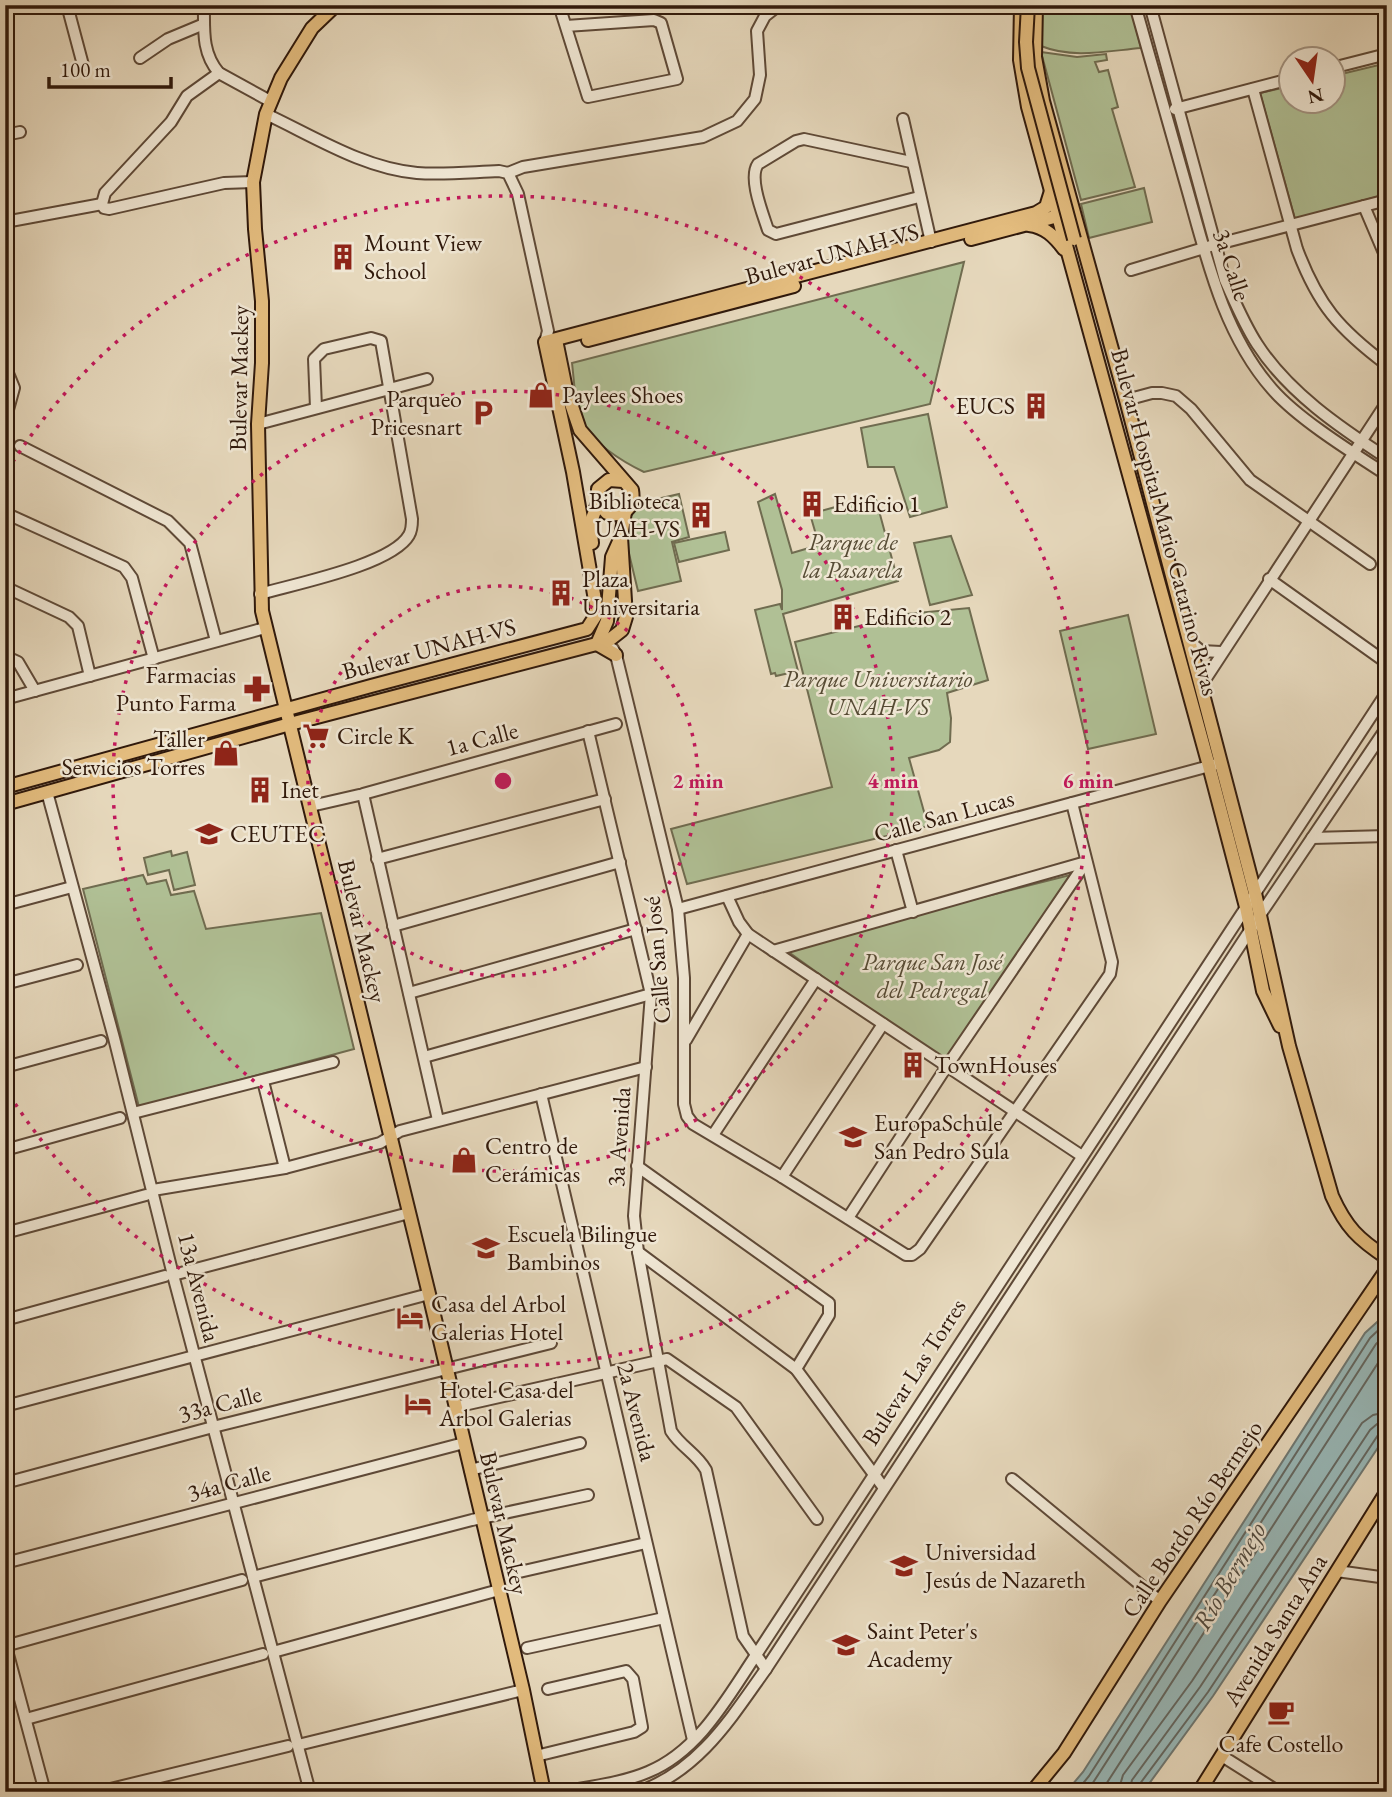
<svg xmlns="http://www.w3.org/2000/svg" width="1392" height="1797" viewBox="0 0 1392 1797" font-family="'EB Garamond',serif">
<rect width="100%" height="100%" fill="#e6d8bc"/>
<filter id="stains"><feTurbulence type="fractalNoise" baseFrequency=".00286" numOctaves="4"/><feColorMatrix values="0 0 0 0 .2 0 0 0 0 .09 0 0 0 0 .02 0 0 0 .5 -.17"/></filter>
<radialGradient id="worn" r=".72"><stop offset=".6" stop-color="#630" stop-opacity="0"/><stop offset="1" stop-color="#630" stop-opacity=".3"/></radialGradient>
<g fill="#b0c095" stroke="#706c50" stroke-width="2">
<path d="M1130,5l11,43c-34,3 -68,11 -100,-2l1,-40z"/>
<polygon points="1041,52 1077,57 1106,54 1107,60 1095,62 1099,72 1108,70 1118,107 1112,109 1135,187 1081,200"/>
<polygon points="1387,63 1387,194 1295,219 1260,93 1290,86 1290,102 1332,102 1333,76"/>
<polygon points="1144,188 1152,222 1089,238 1081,204"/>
<path d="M964,262l-34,142 -286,68c-21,-10 -55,-31 -64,-53 -5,-15 -6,-40 -8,-56z"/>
<polygon points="928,414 947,507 910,517 894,467 868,467 861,428"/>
<polygon points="679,494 689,537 672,542 681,581 638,591 618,508"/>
<polygon points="775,494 792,553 819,545 810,514 875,496 898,581 783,614 798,671 776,676 775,673 771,674 755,610 780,604 782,610 782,590 758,502"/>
<polygon points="725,532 729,550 679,562 674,543"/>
<polygon points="951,536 972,595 930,605 914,543"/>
<polygon points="969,608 988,680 947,693 951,718 950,742 939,750 909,758 928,826 687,884 671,829 832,787 795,642 907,614"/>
<polygon points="1128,615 1156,734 1088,749 1060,631"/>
<polygon points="171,851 172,856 187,852 195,885 174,890 169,870 148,875 144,858"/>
<polygon points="1078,873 947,1066 783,948"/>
<polygon points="143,875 147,884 166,880 171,895 194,891 206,929 321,913 354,1049 139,1107 83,889"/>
</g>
<polygon fill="#98b8b8" stroke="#6e7873" stroke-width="2" points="1387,1313 1387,1434 1213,1696 1143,1792 1066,1792 1083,1772 1365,1333"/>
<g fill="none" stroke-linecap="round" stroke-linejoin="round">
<g stroke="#646862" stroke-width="2">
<polyline points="1076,1792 1089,1776 1370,1338 1387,1322"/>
<polyline points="1087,1792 1376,1344 1387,1334"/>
<polyline points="1101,1792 1387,1349"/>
<polyline points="1118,1792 1123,1775 1192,1681 1362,1423 1373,1415 1387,1412"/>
<polyline points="1129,1792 1132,1780 1200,1687 1370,1430 1377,1424 1387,1423"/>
<polyline points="1138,1792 1139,1785 1208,1692 1378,1435 1387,1431"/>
</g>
<g stroke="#5e4937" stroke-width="14">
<g id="minor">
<polyline points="67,5 83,65"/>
<path d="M204,5c0,26 -2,48 15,68l51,28"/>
<polyline points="559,5 588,97 677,79 661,23 654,20 566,26"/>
<path d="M1135,5c17,60 34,120 51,180 20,70 36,147 86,204 26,30 81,64 115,86"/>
<path d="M1150,5l75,275c10,22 19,44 32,64 31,48 82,83 130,114"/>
<polyline points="140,58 168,39 204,24"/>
<polyline points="1332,68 1387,54"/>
<polyline points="219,73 187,96 171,122 105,193 102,204 104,208 109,209 224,183 253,182"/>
<path d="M1253,89l44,160c21,56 42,80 90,116"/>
<polyline points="1175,109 1290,79"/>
<path d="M266,114c49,23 97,54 151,59 27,2 55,-1 82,-2l9,2 10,21 30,137 -3,11"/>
<polyline points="903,119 931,242"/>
<polyline points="5,135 20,132"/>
<path d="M911,162l-107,-23 -8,2 -38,23c-10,14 5,50 10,66l8,4 143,-37"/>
<polyline points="508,173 523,167 703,137 737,121 755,99 760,75 757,31 765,16 779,5"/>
<polyline points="1364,206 1387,260"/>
<polyline points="5,222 102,204"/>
<polyline points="1131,270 1214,245 1387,200"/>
<polyline points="5,366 14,388 6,417 8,444 5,452"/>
<polyline points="1126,400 1152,393 1162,393 1176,396 1191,409 1250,480 1370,564"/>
<polyline points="258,424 427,379"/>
<polyline points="20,446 168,521 190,543 216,641"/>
<polyline points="5,513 124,567 132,578 154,659"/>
<polyline points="1269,579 1387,663"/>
<polyline points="5,587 69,617 78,626 90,676"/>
<path d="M260,594c34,-10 132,-29 149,-59 3,-5 3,-11 3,-16l-31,-178 -10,-3 -47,11 -10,10 2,49"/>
<polyline points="1189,641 1201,651 1221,652"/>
<polyline points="613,649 616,655 678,909 684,978 684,1104 687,1116 693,1124 782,1177 906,1255 912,1255 920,1249 1110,974 1112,962 1072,803"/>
<polyline points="5,656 18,662 35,691"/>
<polyline points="1201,686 1387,402"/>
<polyline points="5,699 265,628"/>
<path d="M588,731l63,263 -17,222 4,36 33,179c10,16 25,22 35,39l37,166 23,33"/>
<polyline points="47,792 114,1038 173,1275 310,1792"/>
<polyline points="311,806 359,795"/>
<polyline points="1312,838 1387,836"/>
<polyline points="896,850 913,912"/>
<polyline points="377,859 605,799"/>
<polyline points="727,896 739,922 748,934 1082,1156"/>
<polyline points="5,905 72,887"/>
<polyline points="678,909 1217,764"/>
<polyline points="393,926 620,862"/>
<polyline points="773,951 1086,862"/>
<polyline points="5,984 77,965"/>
<polyline points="409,993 636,929"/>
<polyline points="686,1040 748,934"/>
<polyline points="424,1057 651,994"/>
<polyline points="5,1067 101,1041"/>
<polyline points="263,1081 285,1168"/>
<polyline points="541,1094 693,1740"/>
<polyline points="133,1113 333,1062"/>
<polyline points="438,1120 363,794 616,724"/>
<polyline points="713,1135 816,979"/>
<polyline points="5,1150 120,1118"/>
<polyline points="637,1166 829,1303 829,1315 796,1369"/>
<polyline points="782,1177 883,1024"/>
<polyline points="153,1190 285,1168 380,1143 400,1131 646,1067"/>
<polyline points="848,1218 947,1066 1086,862"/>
<polyline points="5,1233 146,1195"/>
<polyline points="638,1252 796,1369 884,1488"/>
<polyline points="173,1275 409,1213"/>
<polyline points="5,1320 165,1276"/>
<polyline points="5,1406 429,1294"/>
<polyline points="455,1407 667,1359 736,1407 817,1519"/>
<polyline points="470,1470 580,1443"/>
<polyline points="1012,1479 1160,1601"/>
<polyline points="5,1483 213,1427 551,1343"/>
<polyline points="5,1563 464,1443"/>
<polyline points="1337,1571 1387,1578"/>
<polyline points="515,1573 646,1543"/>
<polyline points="253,1577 472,1520 588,1495"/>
<polyline points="5,1643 45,1792"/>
<polyline points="5,1646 242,1580"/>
<polyline points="527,1648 664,1618"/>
<polyline points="273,1652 499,1590"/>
<polyline points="26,1719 263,1654"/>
<polyline points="298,1745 523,1690"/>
<polyline points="536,1756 634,1732 642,1727 633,1679 626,1671 548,1689"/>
<polyline points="1222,1756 1279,1792"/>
<polyline points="98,1792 288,1746"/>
<path d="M564,1792c28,-6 58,-9 84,-20 51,-21 79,-74 108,-117l631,-963"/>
<path d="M638,1792c61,-21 93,-74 128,-123l494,-754 127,-188"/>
</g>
</g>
<g stroke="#30190b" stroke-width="16">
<g id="major">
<polyline points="336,5 312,28 281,78 266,114 253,182 255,229 262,301 262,363 258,424 262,611 429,1294 523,1690 544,1792"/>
<polyline points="1021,5 1020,60 1028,107 1209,766 1246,907 1263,991 1280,1026"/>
<path d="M1036,5l-1,52 8,44 83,299 129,493 34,153 43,150c14,31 26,43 55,62"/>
<path d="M1029,225c16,2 25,11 35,24"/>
<polyline points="971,239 1058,216 1064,212"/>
<path d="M556,340l10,49 14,41 52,60c3,17 -8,28 -25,23l-9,-10v-14l11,-9 14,1"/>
<polyline points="588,340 794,286"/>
<polyline points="592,543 590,524 598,503"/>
<polyline points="597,644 607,621 612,557 621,537 625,512"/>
<polyline points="597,644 616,655"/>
<polyline points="5,787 371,686 587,629 596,615 596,606 573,472 545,342 1036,213 1046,207 1051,191"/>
<polyline points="5,804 290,724 608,641 622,630 626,617 621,537"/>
<polyline points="1032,1792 1064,1753 1160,1601 1387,1269"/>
<polyline points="1199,1792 1387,1491"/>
</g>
</g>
<use href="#minor" stroke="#efe6d3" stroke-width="10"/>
<use href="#major" stroke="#e3bc7e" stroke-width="12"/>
<g stroke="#30190b" stroke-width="16" stroke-linecap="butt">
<polyline id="major-bridge" points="1028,5 1026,42 1028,68 1074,239"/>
</g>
<use href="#major-bridge" stroke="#e3bc7e" stroke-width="12"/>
</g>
<g fill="none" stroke="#c2185b" stroke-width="3.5" stroke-dasharray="3.5 7">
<circle cx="503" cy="781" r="195"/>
<circle cx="503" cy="781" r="390"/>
<path d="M7 471A585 585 0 1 1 7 1091"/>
</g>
<defs>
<g id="building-bare" transform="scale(2.1)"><path d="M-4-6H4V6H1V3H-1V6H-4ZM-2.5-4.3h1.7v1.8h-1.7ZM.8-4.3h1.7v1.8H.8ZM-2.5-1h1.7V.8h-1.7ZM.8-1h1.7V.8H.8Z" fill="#8f2418" stroke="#efe6d3" stroke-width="2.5" paint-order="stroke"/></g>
<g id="shop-bare" transform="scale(2.1)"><path d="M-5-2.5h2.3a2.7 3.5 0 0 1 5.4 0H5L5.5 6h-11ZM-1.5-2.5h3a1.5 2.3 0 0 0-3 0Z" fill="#8f2418" stroke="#efe6d3" stroke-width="2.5" paint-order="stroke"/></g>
<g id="parking-bare" transform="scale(2.1)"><path d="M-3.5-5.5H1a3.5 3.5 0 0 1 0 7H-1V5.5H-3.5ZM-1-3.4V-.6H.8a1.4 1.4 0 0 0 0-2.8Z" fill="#8f2418" stroke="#efe6d3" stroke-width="2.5" paint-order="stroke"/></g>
<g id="pharmacy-bare" transform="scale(2.1)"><path d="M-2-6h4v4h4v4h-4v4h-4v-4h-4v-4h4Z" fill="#8f2418" stroke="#efe6d3" stroke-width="2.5" paint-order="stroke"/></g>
<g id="supermarket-bare" transform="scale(2.1)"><path d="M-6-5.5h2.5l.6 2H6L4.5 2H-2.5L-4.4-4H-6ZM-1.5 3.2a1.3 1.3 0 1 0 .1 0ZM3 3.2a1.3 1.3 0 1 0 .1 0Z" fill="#8f2418" stroke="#efe6d3" stroke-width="2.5" paint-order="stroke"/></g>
<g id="university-bare" transform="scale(2.1)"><path d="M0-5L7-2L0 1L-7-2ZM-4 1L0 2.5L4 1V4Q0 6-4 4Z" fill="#8f2418" stroke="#efe6d3" stroke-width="2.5" paint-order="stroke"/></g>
<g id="school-bare" transform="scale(2.1)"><path d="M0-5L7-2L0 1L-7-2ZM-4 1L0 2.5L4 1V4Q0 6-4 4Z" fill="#8f2418" stroke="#efe6d3" stroke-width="2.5" paint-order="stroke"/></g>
<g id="hotel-bare" transform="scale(2.1)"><path d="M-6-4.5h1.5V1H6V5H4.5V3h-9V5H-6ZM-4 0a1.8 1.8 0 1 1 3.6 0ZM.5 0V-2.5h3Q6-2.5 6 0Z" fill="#8f2418" stroke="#efe6d3" stroke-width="2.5" paint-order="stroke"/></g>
<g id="cafe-bare" transform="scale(2.1)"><path d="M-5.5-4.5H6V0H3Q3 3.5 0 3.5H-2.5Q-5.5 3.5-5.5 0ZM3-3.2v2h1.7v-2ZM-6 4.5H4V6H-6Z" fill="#8f2418" stroke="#efe6d3" stroke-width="2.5" paint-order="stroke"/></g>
</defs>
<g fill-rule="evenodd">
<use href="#building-bare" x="343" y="257"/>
<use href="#shop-bare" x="541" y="395"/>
<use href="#building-bare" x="1036" y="406"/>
<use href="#parking-bare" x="483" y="413"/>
<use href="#building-bare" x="812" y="504"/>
<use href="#building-bare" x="701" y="515"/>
<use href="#building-bare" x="561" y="593"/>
<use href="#building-bare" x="843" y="617"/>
<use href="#pharmacy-bare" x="257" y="689"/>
<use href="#supermarket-bare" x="316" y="736"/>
<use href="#shop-bare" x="226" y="753"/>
<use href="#building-bare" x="260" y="790"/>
<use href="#university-bare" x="209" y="834"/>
<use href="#building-bare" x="913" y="1065"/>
<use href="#school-bare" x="853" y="1137"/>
<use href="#shop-bare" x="464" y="1160"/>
<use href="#school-bare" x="486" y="1248"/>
<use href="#hotel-bare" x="410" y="1318"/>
<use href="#hotel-bare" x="418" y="1404"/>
<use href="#university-bare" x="904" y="1566"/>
<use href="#school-bare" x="846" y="1645"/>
<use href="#cafe-bare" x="1281" y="1712"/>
</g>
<g text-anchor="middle" stroke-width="5" stroke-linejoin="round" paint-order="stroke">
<g font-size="24" fill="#30190b" stroke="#efe6d3" text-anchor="start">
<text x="364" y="251">Mount View<tspan x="364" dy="28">School</tspan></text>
<text x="562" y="403">Paylees Shoes</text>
<text x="462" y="407" text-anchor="end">Parqueo<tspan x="462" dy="28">Pricesnart</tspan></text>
<text x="1015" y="414" text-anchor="end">EUCS</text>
<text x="680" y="509" text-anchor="end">Biblioteca<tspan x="680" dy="28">UAH-VS</tspan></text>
<text x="833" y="512">Edificio 1</text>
<text x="582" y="587">Plaza<tspan x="582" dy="28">Universitaria</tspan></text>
<text x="864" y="625">Edificio 2</text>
<text x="236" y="683" text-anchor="end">Farmacias<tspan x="236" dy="28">Punto Farma</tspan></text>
<text x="337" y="744">Circle K</text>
<text x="205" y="747" text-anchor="end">Taller<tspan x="205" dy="28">Servicios Torres</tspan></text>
<text x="281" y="798">Inet</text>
<text x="230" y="842">CEUTEC</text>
<text x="934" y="1073">TownHouses</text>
<text x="874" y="1131">EuropaSchule<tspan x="874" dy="28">San Pedro Sula</tspan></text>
<text x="485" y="1154">Centro de<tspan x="485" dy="28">Cerámicas</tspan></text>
<text x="507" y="1242">Escuela Bilingue<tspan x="507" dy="28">Bambinos</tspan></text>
<text x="431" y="1312">Casa del Arbol<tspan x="431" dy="28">Galerias Hotel</tspan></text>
<text x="439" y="1398">Hotel Casa del<tspan x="439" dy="28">Arbol Galerias</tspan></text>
<text x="925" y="1560">Universidad<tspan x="925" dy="28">Jesús de Nazareth</tspan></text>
<text x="867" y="1639">Saint Peter's<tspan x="867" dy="28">Academy</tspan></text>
<text x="1281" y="1752" text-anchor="middle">Cafe Costello</text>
</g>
<g font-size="24" fill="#30190b" stroke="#efe6d3">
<text transform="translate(832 254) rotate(-15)" y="8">Bulevar UNAH-VS</text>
<text transform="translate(1232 265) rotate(72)" y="8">3a Calle</text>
<text transform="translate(239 378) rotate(-89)" y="8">Bulevar Mackey</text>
<text transform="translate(1165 522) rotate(75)" y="8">Bulevar Hospital Mario Catarino Rivas</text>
<text transform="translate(429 649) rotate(-15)" y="8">Bulevar UNAH-VS</text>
<text transform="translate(482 739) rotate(-15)" y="8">1a Calle</text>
<text transform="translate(944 816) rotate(-15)" y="8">Calle San Lucas</text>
<text transform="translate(362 931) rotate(77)" y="8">Bulevar Mackey</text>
<text transform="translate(657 960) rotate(-95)" y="8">Calle San José</text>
<text transform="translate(619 1137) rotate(-86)" y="8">3a Avenida</text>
<text transform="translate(199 1287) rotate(76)" y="8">13a Avenida</text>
<text transform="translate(914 1372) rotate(-57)" y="8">Bulevar Las Torres</text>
<text transform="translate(220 1404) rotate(-15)" y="8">33a Calle</text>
<text transform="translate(637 1412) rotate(76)" y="8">2a Avenida</text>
<text transform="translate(229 1483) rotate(-15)" y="8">34a Calle</text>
<text transform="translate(1192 1519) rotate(-56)" y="8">Calle Bordo Río Bermejo</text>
<text transform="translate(504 1523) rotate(77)" y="8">Bulevar Mackey</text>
<text transform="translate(1275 1630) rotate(-58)" y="8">Avenida Santa Ana</text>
</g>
<g font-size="24" font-style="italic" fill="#564b34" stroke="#efe6d3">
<text x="853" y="550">Parque de<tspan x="853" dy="28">la Pasarela</tspan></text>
<text x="878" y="687">Parque Universitario<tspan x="878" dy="28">UNAH-VS</tspan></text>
<text x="932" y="970">Parque San José<tspan x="932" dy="28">del Pedregal</tspan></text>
</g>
<g font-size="26" font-style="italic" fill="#4f493f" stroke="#efe6d3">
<text transform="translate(1229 1576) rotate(-60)" y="9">Río Bermejo</text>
</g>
</g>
<circle cx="503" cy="781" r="10" fill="#c2185b" stroke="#efe6d3" stroke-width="3.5"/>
<g font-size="21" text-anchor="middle" font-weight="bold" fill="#c2185b" stroke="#efe6d3" stroke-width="5" stroke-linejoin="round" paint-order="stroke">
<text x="698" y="788">2 min</text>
<text x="893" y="788">4 min</text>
<text x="1088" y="788">6 min</text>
</g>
<rect width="1392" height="1797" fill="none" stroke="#e6d8bc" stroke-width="28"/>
<rect x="7" y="7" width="1378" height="1783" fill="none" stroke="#30190b" stroke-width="3.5"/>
<rect x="14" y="14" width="1364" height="1769" fill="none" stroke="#30190b" stroke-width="2"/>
<g transform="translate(1312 80) rotate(167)"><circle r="33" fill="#efe6d3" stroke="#a39483" stroke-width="2"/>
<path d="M0-5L12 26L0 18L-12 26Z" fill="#8f2418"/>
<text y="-10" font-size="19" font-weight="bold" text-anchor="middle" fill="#30190b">N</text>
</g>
<path d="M49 77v10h122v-10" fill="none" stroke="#30190b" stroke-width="3.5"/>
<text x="60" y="77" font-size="21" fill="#30190b" stroke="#efe6d3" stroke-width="5" paint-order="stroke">100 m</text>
<rect width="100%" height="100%" filter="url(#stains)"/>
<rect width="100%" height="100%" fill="url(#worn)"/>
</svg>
